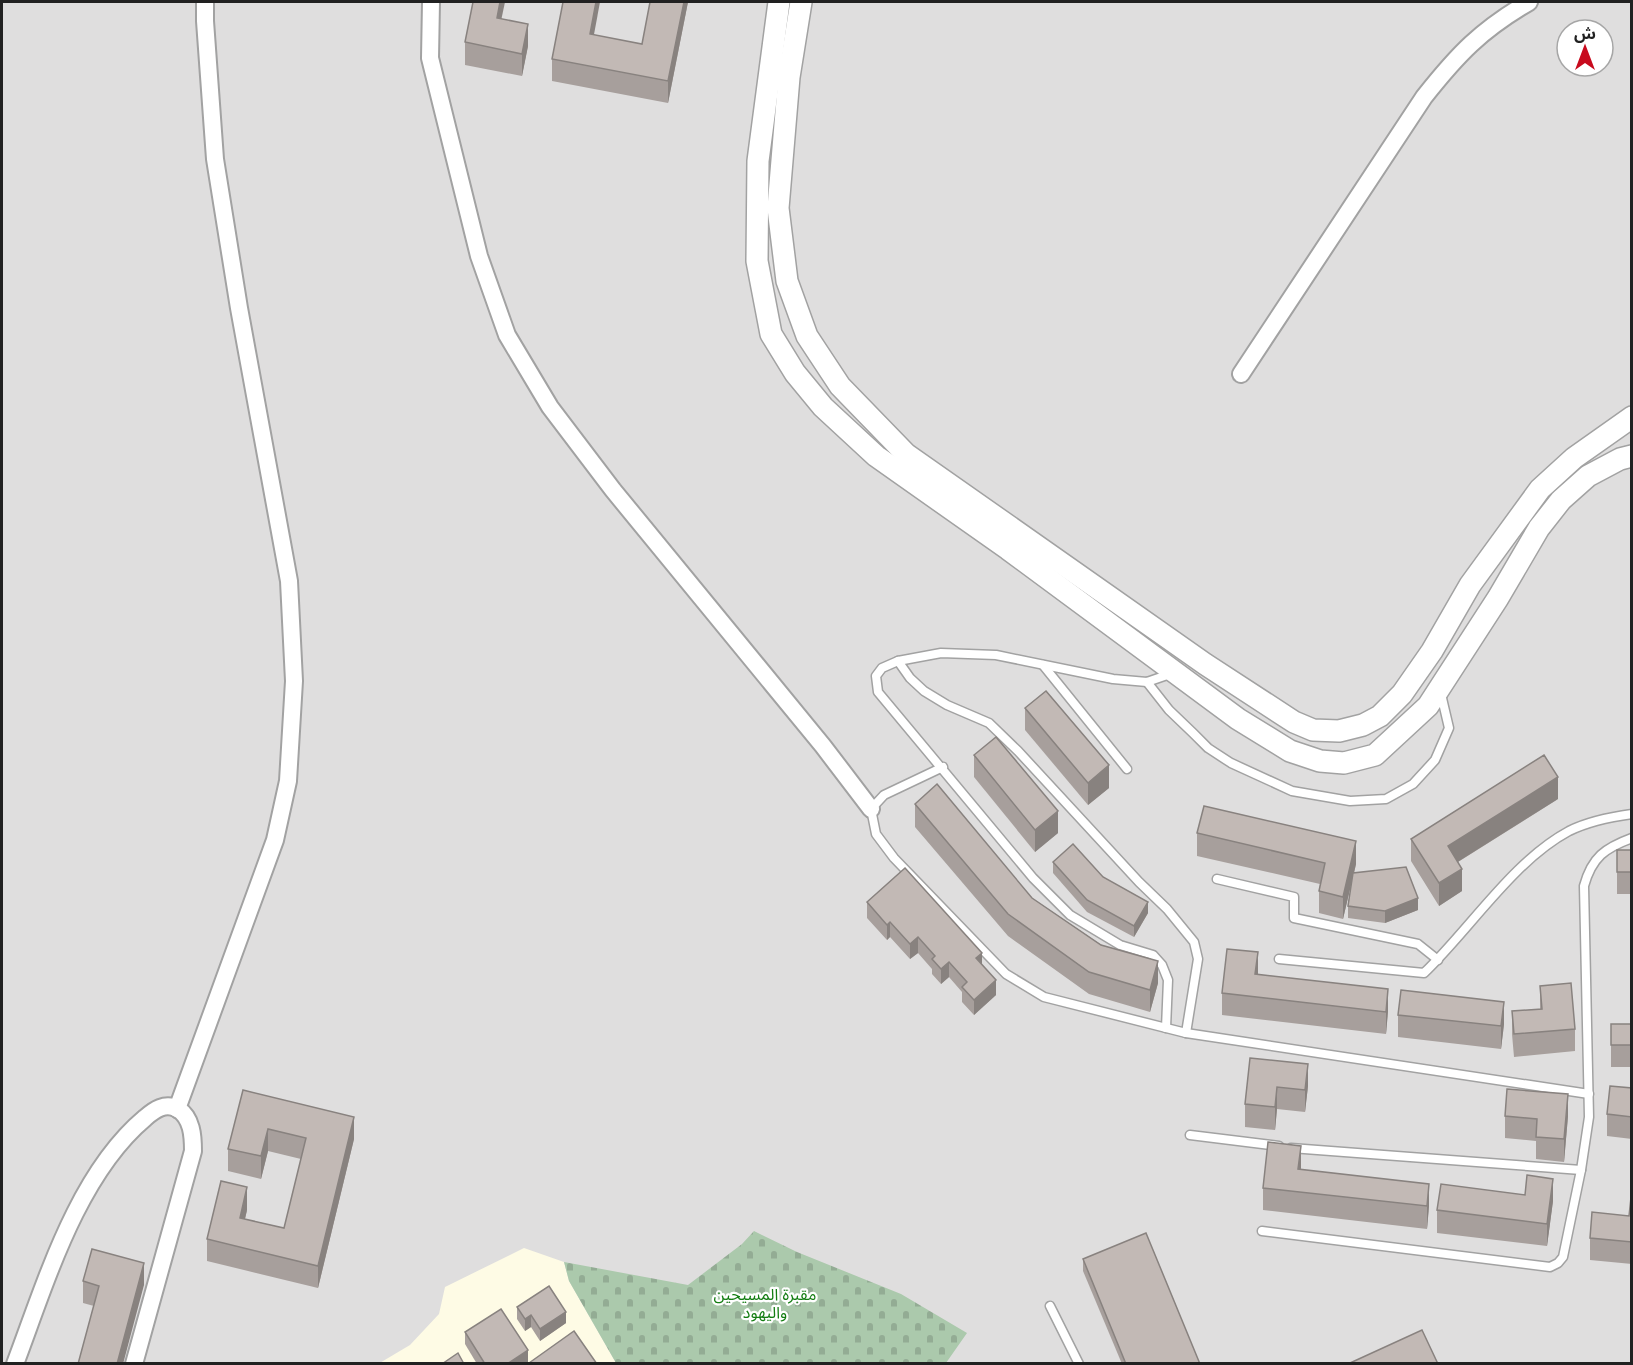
<svg xmlns="http://www.w3.org/2000/svg" width="1633" height="1365" viewBox="0 0 1633 1365" font-family="'Open Sans','Noto Sans Arabic',sans-serif">
<defs>
<pattern id="cemetery-stones" width="16" height="16" patternUnits="userSpaceOnUse" patternTransform="scale(1.5)"><rect width="16" height="16" fill="#abc9ac"/><path d="M2 7V4a2 2 0 0 1 4 0v3zM10 15v-3a2 2 0 0 1 4 0v3z" fill="#93ac94"/></pattern>
</defs>
<rect width="100%" height="100%" fill="#f1ede8"/>
<path fill="#dfdede" fill-rule="evenodd" d="M2,2h1629v1361h-1629zM1567,30h36v36h-36z"/>
<polygon fill="#fefbe5" points="524,1248 564,1262 569,1281 616,1363 378,1364 410,1345 439,1314 445,1287"/>
<polygon fill="url(#cemetery-stones)" points="754,1231 797,1252 901,1294 967,1333 946,1363 616,1363 569,1281 564,1262 688,1285 742,1244"/>
<g fill="none" stroke-linecap="round" stroke-linejoin="round">
<g stroke="#a2a2a2" stroke-width="11">
<g id="service">
<polyline points="898,661 910,678 924,691 947,705 989,723 1018,751 1139,882 1167,909 1194,942 1198,959 1186,1033"/>
<polyline points="1043,665 1127,769"/>
<polyline points="1147,682 1169,710 1193,733 1208,748 1231,763 1292,791 1350,801 1386,799 1413,784 1435,760 1449,728 1441,694"/>
<polyline points="943,767 884,795 871,809 876,834 894,858 1006,974 1044,997 1186,1033 1589,1094"/>
<polyline points="1217,879 1294,897 1294,918 1418,944 1438,960"/>
<path d="M1279,959l145,14c46,-44 89,-112 145,-142 20,-10 41,-14 63,-17"/>
<polyline points="1166,1028 1168,980 1162,965 1153,955 1120,945 1070,915 1033,878 878,692 876,676 882,668 898,661 941,653 996,655 1113,679 1147,682 1173,673"/>
<polyline points="1190,1135 1279,1146"/>
<path d="M1291,1148l290,22 8,-53 -5,-231c8,-29 21,-38 48,-48"/>
<polyline points="1262,1231 1550,1267 1558,1263 1563,1257 1581,1170"/>
<polyline points="1050,1306 1079,1364"/>
</g>
</g>
<g stroke="#a2a2a2" stroke-width="20">
<g id="minor">
<polyline points="431,2 430,58 479,256 507,335 550,407 613,490 823,746 871,809"/>
<path d="M1241,374l183,-277c34,-43 57,-67 105,-95"/>
<polyline points="177,1109 275,840 288,781 294,681 289,581 239,308 215,159 205,21 205,2"/>
<path d="M15,1364c31,-82 62,-189 130,-246 9,-8 20,-16 33,-9 14,9 15,27 15,42l-59,213"/>
</g>
</g>
<g stroke="#a2a2a2" stroke-width="24">
<g id="tertiary">
<polyline points="779,2 758,161 757,261 771,334 795,373 823,407 876,456 1008,549 1238,719 1290,751 1320,761 1344,763 1375,755 1428,706 1498,598 1539,528 1561,500 1588,476 1620,459 1632,456"/>
<polyline points="801,2 789,77 778,208 787,281 807,336 840,386 906,454 1205,664 1294,722 1313,730 1339,731 1363,725 1380,716 1402,694 1432,651 1470,585 1540,489 1574,458 1632,417"/>
</g>
</g>
<use href="#service" stroke="#fff" stroke-width="8"/>
<use href="#minor" stroke="#fff" stroke-width="16"/>
<use href="#tertiary" stroke="#fff" stroke-width="21"/>
</g>
<g fill="#a79f9c">
<polygon points="650,2 688,2 668,103 552,81 552,59 594,35 642,44"/>
<polygon points="501,19 528,46 522,76 465,65 465,42"/>
<polygon points="1025,708 1109,788 1088,805 1025,730"/>
<polygon points="974,755 1058,833 1035,852 974,777"/>
<polygon points="1558,799 1458,862 1462,891 1439,906 1411,861 1411,839"/>
<polygon points="915,804 1032,898 1158,983 1150,1012 1089,994 1008,936 915,827"/>
<polygon points="1197,833 1356,864 1354,873 1418,910 1385,923 1348,918 1348,906 1351,884 1343,919 1319,913 1319,891 1320,884 1197,856"/>
<rect x="1617" y="850" width="15" height="44"/>
<polygon points="1053,862 1103,877 1148,913 1134,937 1087,912 1053,873"/>
<polygon points="867,902 982,965 996,995 974,1015 962,1002 962,992 949,977 941,984 932,974 932,969 918,953 910,959 890,937 887,940 867,918"/>
<polygon points="1258,974 1388,1011 1386,1034 1222,1015 1222,993"/>
<polygon points="1540,986 1575,1029 1575,1051 1514,1057 1512,1034 1512,1011 1540,1009"/>
<polygon points="1398,1015 1504,1024 1501,1049 1398,1037"/>
<rect x="1611" y="1024" width="21" height="43"/>
<polygon points="1250,1058 1308,1086 1305,1112 1277,1109 1275,1130 1245,1127 1245,1104"/>
<polygon points="1632,1088 1632,1139 1607,1136 1607,1114"/>
<polygon points="243,1090 354,1139 318,1288 207,1261 207,1239 247,1210 245,1219 284,1228 301,1159 268,1151 261,1179 228,1171 228,1149"/>
<polygon points="1505,1116 1568,1116 1564,1162 1536,1159 1536,1141 1505,1138"/>
<polygon points="1300,1170 1429,1206 1427,1229 1263,1210 1263,1188"/>
<polygon points="1632,1188 1632,1264 1590,1260 1590,1238 1629,1216"/>
<polygon points="1553,1201 1547,1246 1437,1233 1437,1210"/>
<polygon points="1083,1259 1200,1364 1122,1364 1083,1271"/>
<polygon points="83,1281 144,1285 94,1306 83,1303"/>
<polygon points="517,1307 566,1323 540,1341 531,1327 525,1331 517,1319"/>
<polygon points="465,1332 528,1362 525,1364 477,1364 465,1344"/>
</g>
<g fill="#88827f">
<polygon points="500,2 505,2 497,40 497,18"/>
<polygon points="596,2 600,2 590,56 590,34"/>
<polygon points="684,2 688,2 668,103 668,81"/>
<polygon points="528,24 528,46 522,76 522,54"/>
<polygon points="1109,765 1109,788 1088,805 1088,783"/>
<polygon points="1558,777 1558,799 1448,868 1448,846"/>
<polygon points="1058,811 1058,833 1035,852 1035,830"/>
<polygon points="1356,841 1356,864 1343,919 1343,897"/>
<polygon points="1462,869 1462,891 1439,906 1439,883"/>
<polygon points="1418,898 1418,910 1385,923 1385,911"/>
<polygon points="1148,902 1148,913 1134,937 1134,926"/>
<polygon points="890,922 890,937 887,940 887,925"/>
<polygon points="918,937 918,953 910,959 910,944"/>
<polygon points="1258,952 1258,975 1255,974"/>
<polygon points="982,953 982,968 976,958"/>
<polygon points="1158,961 1158,983 1150,1012 1150,990"/>
<polygon points="949,962 949,977 941,984 941,969"/>
<polygon points="996,980 996,995 974,1015 974,1000"/>
<polygon points="1388,989 1388,1011 1386,1034 1386,1012"/>
<polygon points="1504,1002 1504,1024 1501,1049 1501,1026"/>
<polygon points="1308,1064 1308,1086 1305,1112 1305,1090"/>
<polygon points="1277,1087 1277,1109 1275,1130 1275,1107"/>
<polygon points="1568,1094 1568,1116 1564,1162 1564,1139"/>
<polygon points="354,1117 354,1139 318,1288 318,1266"/>
<polygon points="268,1129 268,1151 261,1179 261,1156"/>
<polygon points="1301,1146 1301,1168 1298,1192 1298,1169"/>
<polygon points="1553,1179 1553,1201 1547,1246 1547,1224"/>
<polygon points="1429,1184 1429,1206 1427,1229 1427,1206"/>
<polygon points="247,1187 247,1210 240,1240 240,1218"/>
<polygon points="144,1263 144,1285 123,1364 117,1364"/>
<polygon points="566,1312 566,1323 540,1341 540,1329"/>
<polygon points="531,1315 531,1327 525,1331 525,1319"/>
<polygon points="528,1350 528,1362 525,1364 507,1364"/>
</g>
<g fill="#c2b9b5" stroke="#88827f" stroke-width="1.5">
<polygon points="473,2 500,2 497,18 528,24 522,54 465,42"/>
<polygon points="563,2 596,2 590,34 642,44 650,2 684,2 668,81 552,59"/>
<polygon points="1046,691 1109,765 1088,783 1025,708"/>
<polygon points="996,737 1058,811 1035,830 974,755"/>
<polygon points="1544,755 1558,777 1448,846 1462,869 1439,883 1411,839"/>
<polygon points="937,784 1032,898 1101,945 1158,961 1150,990 1089,972 1008,914 915,804"/>
<polygon points="1204,806 1356,841 1343,897 1319,891 1325,863 1197,833"/>
<polygon points="1073,844 1103,877 1148,902 1134,926 1087,900 1053,862"/>
<rect x="1617" y="850" width="15" height="22"/>
<polygon points="1406,867 1418,898 1385,911 1348,906 1353,873"/>
<polygon points="905,868 982,953 976,958 996,980 974,1000 962,987 967,982 949,962 941,969 932,959 935,956 918,937 910,944 890,922 887,925 867,902"/>
<polygon points="1227,949 1258,952 1255,974 1388,989 1386,1012 1222,993"/>
<polygon points="1571,983 1575,1029 1514,1034 1512,1011 1542,1009 1540,986"/>
<polygon points="1401,990 1504,1002 1501,1026 1398,1015"/>
<rect x="1611" y="1024" width="21" height="21"/>
<polygon points="1250,1058 1308,1064 1305,1090 1277,1087 1275,1107 1245,1104"/>
<polygon points="1610,1086 1632,1088 1632,1117 1607,1114"/>
<polygon points="1507,1089 1568,1094 1564,1139 1536,1137 1537,1119 1505,1116"/>
<polygon points="243,1090 354,1117 318,1266 207,1239 221,1181 247,1187 240,1218 284,1228 306,1138 268,1129 261,1156 228,1149"/>
<polygon points="1268,1142 1301,1146 1298,1169 1429,1184 1427,1206 1263,1188"/>
<polygon points="1527,1175 1553,1179 1547,1224 1437,1210 1441,1184 1525,1195"/>
<polygon points="1632,1188 1632,1242 1590,1238 1592,1212 1629,1216"/>
<polygon points="1146,1233 1200,1364 1126,1364 1083,1259"/>
<polygon points="92,1249 144,1263 117,1364 78,1364 99,1286 83,1281"/>
<polygon points="549,1286 566,1312 540,1329 531,1315 525,1319 517,1307"/>
<polygon points="501,1309 528,1350 507,1364 485,1364 465,1332"/>
<polygon points="1422,1330 1438,1364 1350,1363"/>
<polygon points="574,1331 597,1364 530,1364 529,1363"/>
<polygon points="458,1353 464,1364 442,1364"/>
</g>
<g text-anchor="middle" stroke-width="4.5" stroke-linejoin="round" paint-order="stroke">
<g font-size="16" fill="#137d12" stroke="#fff">
<text x="765" y="1300">مقبرة المسيحين<tspan x="765" dy="18">واليهود</tspan></text>
</g>
</g>
<rect width="1633" height="1365" fill="none" stroke="#212121" stroke-width="6"/>
<g transform="translate(1585 48)"><circle r="28" fill="#ffffff" stroke="#a6a6a6" stroke-width="1.5"/>
<path d="M0-4.5L10 22L0 15L-10 22Z" fill="#c80a1d"/>
<text y="-9" font-size="16" font-weight="bold" text-anchor="middle" fill="#212121">ش</text>
</g>
</svg>
